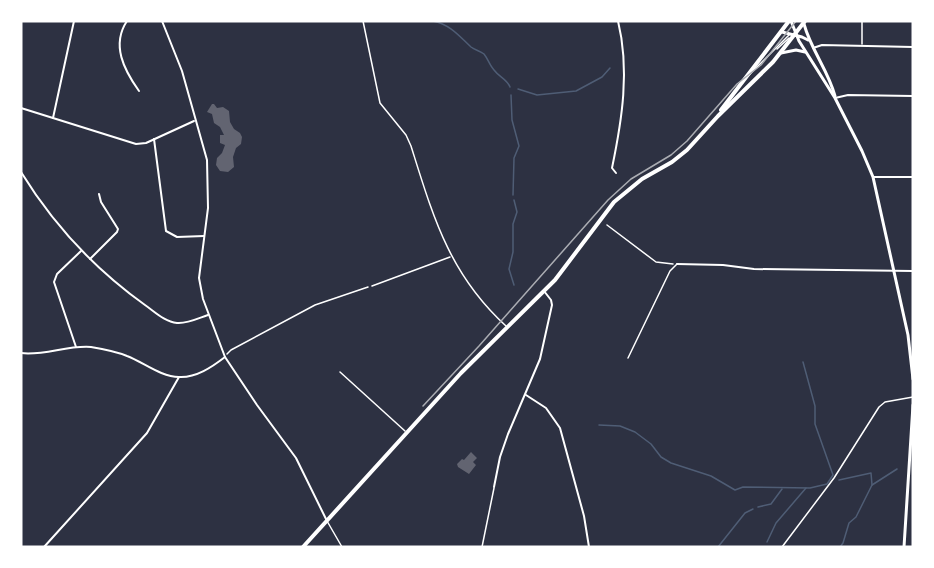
<svg xmlns="http://www.w3.org/2000/svg" width="934" height="568" viewBox="0 0 934 568" font-family="Signika,sans-serif">
<rect width="100%" height="100%" fill="#2d3142"/>
<g fill="none" stroke-linecap="round" stroke-linejoin="round">
<g stroke="#4f5d75" stroke-width="1.5">
<path d="M433,21c18,4 26,15 38,26 4,3 9,4 13,7 4,5 6,12 10,16 5,7 13,9 16,17"/>
<polyline points="518,89 537,95 576,91 602,77 610,68"/>
<polyline points="511,95 512,120 519,146 514,158 513,195"/>
<polyline points="514,200 517,212 513,224 513,252 509,269 514,285"/>
<polyline points="599,425 620,426 635,432 651,444 661,457 671,463 711,476 735,490 743,487 810,488 827,484 833,475 815,424 815,406 803,362"/>
<polyline points="839,480 871,473 872,485"/>
<polyline points="758,507 771,504 782,489"/>
<polyline points="767,542 776,523 806,488"/>
<polyline points="718,547 745,513 753,509"/>
<polyline points="840,547 843,543 849,523 856,517 872,485 897,469"/>
</g>
</g>
<g fill="#626471">
<polygon points="212,104 214,104 217,108 223,107 229,111 230,122 234,129 240,133 242,137 241,144 236,148 233,157 234,167 228,172 220,171 216,165 217,158 222,153 225,145 220,143 220,135 224,135 220,127 214,123 212,114 207,112"/>
<polygon points="471,452 477,458 473,462 476,465 469,474 458,467 457,464 462,459 464,460"/>
</g>
<g fill="none" stroke-linecap="round" stroke-linejoin="round">
<g stroke="#fff" stroke-width="1.5">
<polyline points="607,225 656,262 673,264"/>
<polyline points="227,354 231,350 315,305 368,287"/>
<polyline points="782,547 834,478 879,407 885,402 913,397"/>
</g>
<g stroke="#fff" stroke-width="1.5">
<path d="M363,21l17,82 26,32 5,11c22,70 38,128 95,180"/>
<polyline points="862,21 862,44"/>
<polyline points="777,49 789,38"/>
<polyline points="749,75 790,34"/>
<polyline points="372,286 450,257"/>
<polyline points="628,358 670,271 677,264"/>
<polyline points="340,372 405,431"/>
<polyline points="327,521 342,547"/>
<polyline points="482,547 494,488"/>
</g>
<g stroke="#fff" stroke-width="2">
<path d="M127,21c-16,24 -3,49 12,70"/>
<polyline points="162,21 182,71 207,160 208,208 199,278 203,299 225,357 257,405 296,458 326,519"/>
<polyline points="813,48 822,45 913,47"/>
<polyline points="835,98 848,95 913,96"/>
<polyline points="21,108 136,144 146,143 194,121"/>
<polyline points="53,118 74,21"/>
<polyline points="154,139 166,231 177,237 204,236"/>
<path d="M21,172c32,52 75,98 124,133 10,7 20,17 32,18 10,1 22,-5 31,-8"/>
<path d="M616,173l-4,-5c10,-48 18,-98 6,-147"/>
<polyline points="874,177 913,177"/>
<polyline points="90,259 117,232 118,229 101,202 99,194"/>
<polyline points="677,264 723,265 754,269 913,271"/>
<polyline points="76,347 54,282 57,274 81,251"/>
<path d="M21,353c23,3 46,-8 70,-6 12,2 24,4 36,9 16,6 34,21 52,21 17,1 33,-10 46,-20"/>
<polyline points="526,395 546,408 560,428 584,516 589,547"/>
<polyline points="494,487 500,457 508,434 540,359 552,305 551,300 544,291"/>
<polyline points="44,547 147,433 179,377"/>
</g>
<g stroke="#fff" stroke-width="3">
<polyline points="791,21 799,41 835,98 862,151 873,177 908,335 913,379"/>
<path d="M804,24c7,26 24,46 31,72"/>
<polyline points="782,32 802,37 808,40"/>
<polyline points="781,53 796,50 805,52"/>
<polyline points="904,547 913,405"/>
</g>
<g stroke="#fff" stroke-width="4">
<polyline points="721,110 789,21"/>
<polyline points="303,547 461,373 555,280 614,202 642,179 672,162 687,150 718,116 773,62 805,21"/>
</g>
<polyline stroke="#abadb3" stroke-width="1.5" points="423,406 479,346 608,200 631,179 671,155 687,141 737,84 761,65 796,21"/>
</g>
<rect width="934" height="568" fill="none" stroke="#ffffff" stroke-width="45"/>
</svg>
